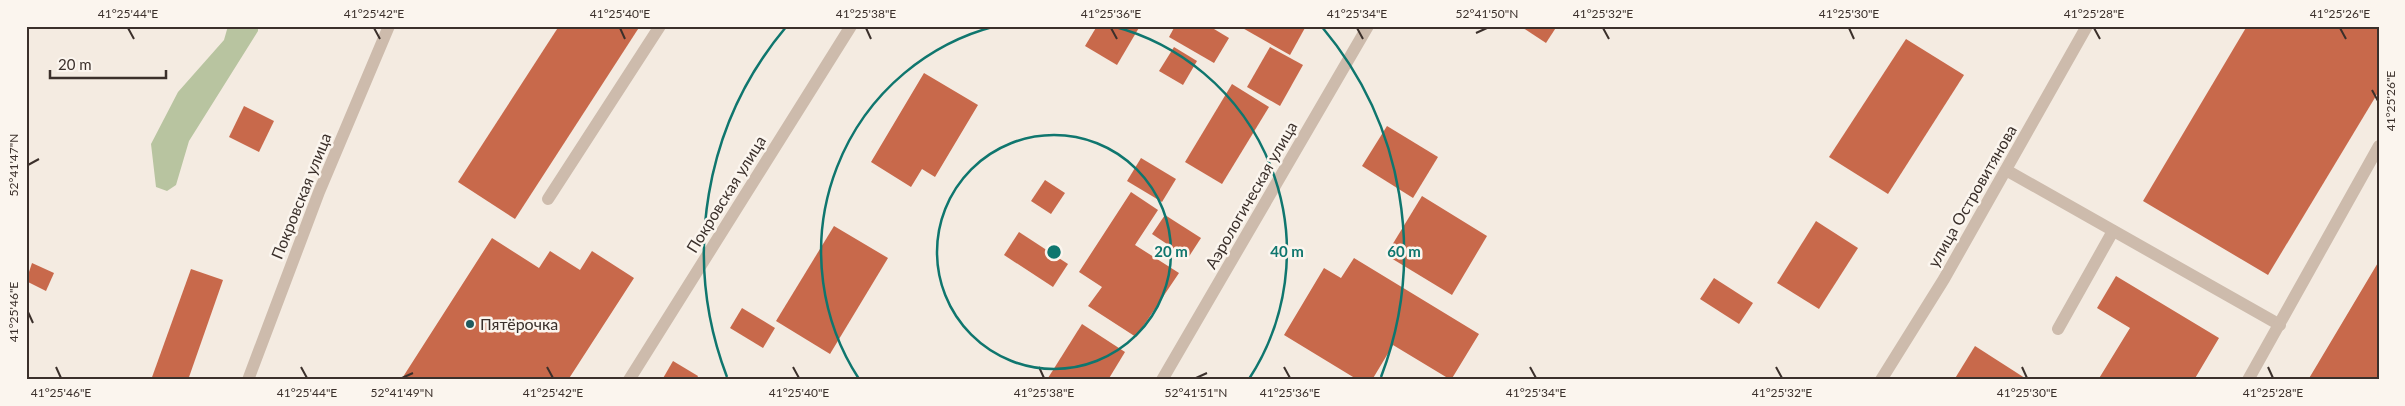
<svg xmlns="http://www.w3.org/2000/svg" width="2405" height="406" viewBox="0 0 2405 406" font-family="Lato,sans-serif">
<rect width="100%" height="100%" fill="#f4ebe1"/>
<polygon fill="#b8c4a0" points="228,26 258,26 258,31 189,141 176,185 167,191 156,187 151,144 178,92 224,40"/>
<g fill="#c8694b">
<polygon points="559,26 640,26 515,219 458,182"/>
<polygon points="1097,26 1140,26 1117,65 1085,46"/>
<polygon points="1175,26 1209,26 1229,38 1214,63 1169,37"/>
<polygon points="1239,26 1306,26 1290,55"/>
<polygon points="1520,26 1557,26 1546,43"/>
<polygon points="2247,26 2379,26 2379,91 2268,275 2143,201"/>
<polygon points="1906,39 1964,75 1888,194 1829,157"/>
<polygon points="1174,47 1197,61 1183,85 1159,71"/>
<polygon points="1270,47 1303,65 1280,106 1247,87"/>
<polygon points="924,73 978,105 935,177 922,169 911,187 871,162"/>
<polygon points="1232,84 1269,107 1222,184 1185,162"/>
<polygon points="244,106 274,121 259,152 229,137"/>
<polygon points="1387,126 1438,157 1413,198 1362,166"/>
<polygon points="1141,158 1176,179 1162,202 1127,181"/>
<polygon points="1045,180 1065,193 1051,214 1031,201"/>
<polygon points="1131,192 1158,210 1135,245 1179,273 1136,337 1088,306 1102,287 1079,272"/>
<polygon points="1422,196 1487,236 1452,295 1386,255"/>
<polygon points="1165,215 1201,238 1188,258 1152,234"/>
<polygon points="1816,221 1858,248 1819,309 1777,283"/>
<polygon points="834,226 888,258 830,354 776,321"/>
<polygon points="1019,232 1068,264 1053,287 1004,255"/>
<polygon points="492,238 539,268 550,251 580,270 592,251 634,278 568,380 401,380"/>
<polygon points="1354,258 1479,334 1451,380 1393,345 1372,380 1358,380 1284,335 1324,268 1341,278"/>
<polygon points="2379,261 2379,380 2308,380 2317,365"/>
<polygon points="32,263 54,273 46,291 26,281"/>
<polygon points="191,269 223,280 188,380 151,380"/>
<polygon points="2116,276 2219,338 2194,380 2098,380 2130,328 2097,308"/>
<polygon points="1714,278 1753,303 1739,324 1700,299"/>
<polygon points="742,308 775,328 763,348 730,328"/>
<polygon points="1082,324 1125,352 1108,380 1052,380 1048,378"/>
<polygon points="1975,346 2028,380 1954,380"/>
<polygon points="673,361 698,376 696,380 662,380"/>
</g>
<g fill="none" stroke-linecap="round" stroke-linejoin="round">
<g stroke="#cdbbac" stroke-width="12">
<polyline points="2006,170 2280,325"/>
<polyline points="2058,329 2113,231"/>
<polyline points="2248,380 2379,146"/>
</g>
<g stroke="#cdbbac" stroke-width="12">
<polyline points="548,199 660,26"/>
<polyline points="248,380 319,192 389,26"/>
<polyline points="629,380 851,26"/>
<polyline points="1162,380 1368,26"/>
<polyline points="1881,380 1944,279 2087,26"/>
</g>
</g>
<path fill="none" stroke="#3b302b" stroke-width="2" d="M128,28l6,11M374,28l6,11M620,28l5,11M866,28l5,11M1111,28l6,11M1357,28l6,11M1603,28l6,11M1849,28l5,11M2094,28l6,11M2340,28l6,11M1476,33l11,-5M2372,90l6,11M28,165l11,-6M28,312l5,11M56,367l5,11M301,367l6,11M547,367l6,11M793,367l6,11M1039,367l5,11M1284,367l6,11M1530,367l6,11M1776,367l6,11M2022,367l5,11M2268,367l5,11M402,378l11,-5M1196,378l11,-5"/>
<g fill="none" stroke="#0f766e" stroke-width="2.5">
<circle cx="1054" cy="252" r="117"/>
<path d="M859 379A233 233 0 0 1 996 26M1112 26A233 233 0 0 1 1249 379"/>
<path d="M727 377A350 350 0 0 1 786 27M1322 27A350 350 0 0 1 1381 377"/>
</g>
<circle fill="#1f5a5e" stroke="#fbf5ee" stroke-width="2" cx="470" cy="324" r="5"/>
<g text-anchor="middle" stroke-width="5" stroke-linejoin="round" paint-order="stroke">
<g font-size="16" fill="#3b302b" stroke="#fbf5ee">
<text transform="translate(726 194) rotate(-58)" y="6">Покровская улица</text>
<text transform="translate(1251 195) rotate(-60)" y="6">Аэрологическая улица</text>
<text transform="translate(301 196) rotate(-68)" y="6">Покровская улица</text>
<text transform="translate(1972 196) rotate(-60)" y="6">улица Островитянова</text>
</g>
<g font-size="16" fill="#3b302b" stroke="#fbf5ee" text-anchor="start">
<text x="480" y="330">Пятёрочка</text>
</g>
</g>
<circle cx="1054" cy="252" r="8" fill="#0f766e" stroke="#fbf5ee" stroke-width="2.5"/>
<g font-size="15" text-anchor="middle" font-weight="bold" fill="#0f766e" stroke="#fbf5ee" stroke-width="5" stroke-linejoin="round" paint-order="stroke">
<text x="1171" y="257">20 m</text>
<text x="1287" y="257">40 m</text>
<text x="1404" y="257">60 m</text>
</g>
<rect width="2405" height="406" fill="none" stroke="#fbf5ee" stroke-width="55"/>
<path d="M50 70v8h116v-8" fill="none" stroke="#3b302b" stroke-width="2.5"/>
<text x="58" y="70" font-size="15" fill="#3b302b" stroke="#fbf5ee" stroke-width="4" paint-order="stroke">20 m</text>
<rect x="28" y="28" width="2350" height="350" fill="none" stroke="#3b302b" stroke-width="2"/>
<g font-size="12" text-anchor="middle" fill="#3b302b">
<text x="128" y="18">41°25'44"E</text>
<text x="374" y="18">41°25'42"E</text>
<text x="620" y="18">41°25'40"E</text>
<text x="866" y="18">41°25'38"E</text>
<text x="1111" y="18">41°25'36"E</text>
<text x="1357" y="18">41°25'34"E</text>
<text x="1487" y="18">52°41'50"N</text>
<text x="1603" y="18">41°25'32"E</text>
<text x="1849" y="18">41°25'30"E</text>
<text x="2094" y="18">41°25'28"E</text>
<text x="2340" y="18">41°25'26"E</text>
<text transform="translate(2391 101) rotate(-90)" y="4">41°25'26"E</text>
<text transform="translate(14 165) rotate(-90)" y="4">52°41'47"N</text>
<text transform="translate(14 312) rotate(-90)" y="4">41°25'46"E</text>
<text x="61" y="397">41°25'46"E</text>
<text x="307" y="397">41°25'44"E</text>
<text x="402" y="397">52°41'49"N</text>
<text x="553" y="397">41°25'42"E</text>
<text x="799" y="397">41°25'40"E</text>
<text x="1044" y="397">41°25'38"E</text>
<text x="1196" y="397">52°41'51"N</text>
<text x="1290" y="397">41°25'36"E</text>
<text x="1536" y="397">41°25'34"E</text>
<text x="1782" y="397">41°25'32"E</text>
<text x="2027" y="397">41°25'30"E</text>
<text x="2273" y="397">41°25'28"E</text>
</g>
</svg>
